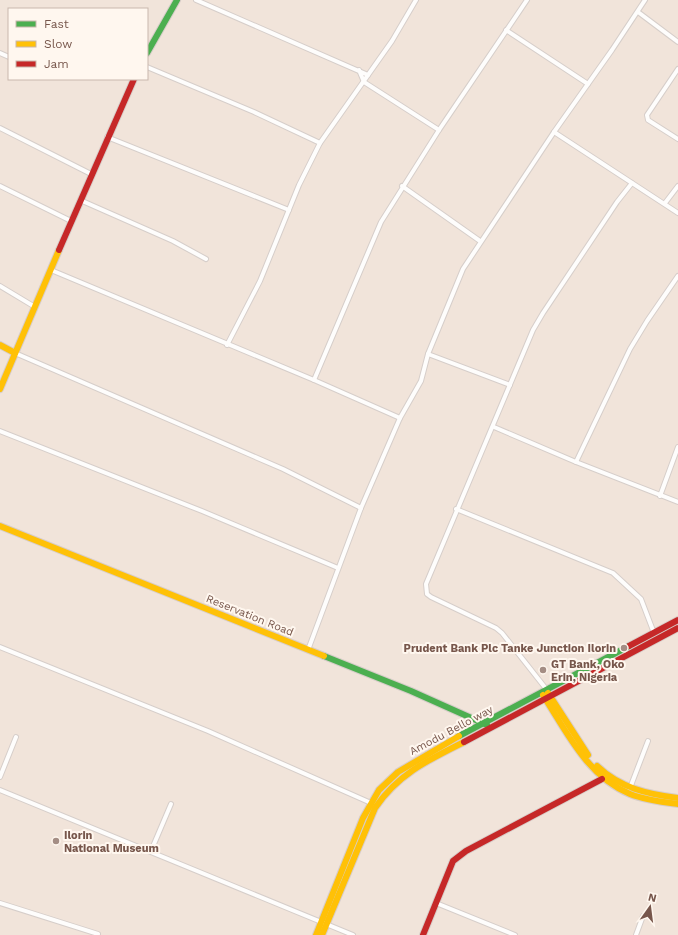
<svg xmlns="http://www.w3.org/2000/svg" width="678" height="935" viewBox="0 0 678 935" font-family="'Work Sans',sans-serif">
<rect width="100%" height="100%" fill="#f8f2ed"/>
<path fill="#f1e4da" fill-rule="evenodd" d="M0,0h678v935h-678zM9,9h138v70h-138z"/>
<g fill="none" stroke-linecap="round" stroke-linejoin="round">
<g stroke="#d6ceca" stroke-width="6">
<g id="street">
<polyline points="196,0 368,75"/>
<polyline points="638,12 678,42"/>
<polyline points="506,30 588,84"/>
<polyline points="0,53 9,57"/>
<polyline points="147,67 254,112 320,143"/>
<polyline points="678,69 647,115 648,120 678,139"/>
<polyline points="359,70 364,82 439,130"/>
<polyline points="0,128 91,174"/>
<polyline points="554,132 678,213"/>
<polyline points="107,137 289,210"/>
<polyline points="0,186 71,221"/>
<polyline points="402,186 480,241"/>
<polyline points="80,200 173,241 206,259"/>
<polyline points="665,203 678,186"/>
<polyline points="51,270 314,380 400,418"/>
<polyline points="0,286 35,307"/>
<polyline points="227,345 260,281 299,185 320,143 392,41 416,0"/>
<polyline points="15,353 283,469 361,508"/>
<polyline points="428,354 510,385"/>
<polyline points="314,380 381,222 439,130 527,0"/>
<polyline points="494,427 576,462 678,502"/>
<polyline points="0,431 202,511 338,568"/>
<polyline points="576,462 630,349 647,321 678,276"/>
<polyline points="660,496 678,447"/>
<polyline points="456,509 613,573 641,599 654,633"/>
<polyline points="0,647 208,731 371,803"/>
<polyline points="308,650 361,508 400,418 421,381 428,354 463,269 554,132 612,50 645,0"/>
<polyline points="547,690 502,633 496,628 431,597 427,594 426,584 533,330 543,313 617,202 632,183"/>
<polyline points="0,777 16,737"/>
<polyline points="630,788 648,741"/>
<polyline points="0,790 353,935"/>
<polyline points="151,851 171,804"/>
<polyline points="0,903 98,934"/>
<polyline points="436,903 515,935"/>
<polyline points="636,935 643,916"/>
</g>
</g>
<g stroke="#d7cdc9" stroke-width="8">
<g id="fast">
<polyline points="147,53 177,0"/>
<polyline points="324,656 411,691 487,725"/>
<polyline points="459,736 629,646"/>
</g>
</g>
<g stroke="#d7cdc9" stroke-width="8">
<g id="slow">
<polyline points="0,345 15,353"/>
<polyline points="0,389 59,250"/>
<polyline points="0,526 324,656"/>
<polyline points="548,693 588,755"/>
<path d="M543,695c24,37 44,81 87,99 15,6 32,8 48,10"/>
<path d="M597,766c23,22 50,28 81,32"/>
<polyline points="316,935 363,818 379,790 398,772 459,736"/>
<path d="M322,935l53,-127c23,-34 53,-48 89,-66"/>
</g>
</g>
<g stroke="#d7cdc9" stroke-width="8">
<g id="jam">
<polyline points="59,250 134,79"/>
<polyline points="629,646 678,620"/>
<polyline points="464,742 678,628"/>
<polyline points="423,935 453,861 466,851 602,779"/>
</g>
</g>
<use href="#street" stroke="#fefdfc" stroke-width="4"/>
<use href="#fast" stroke="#4caf50" stroke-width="6"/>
<use href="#slow" stroke="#ffc107" stroke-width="6"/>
<use href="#jam" stroke="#c62828" stroke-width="6"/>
</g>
<g fill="#a48d84" stroke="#fff7ef" stroke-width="1.5">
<circle cx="624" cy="648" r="4"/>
<circle cx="543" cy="670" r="4"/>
<circle cx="56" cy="841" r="4"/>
</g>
<g text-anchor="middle" stroke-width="4" stroke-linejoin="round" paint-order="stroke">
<g font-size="11" fill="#77564b" stroke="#fff7ef">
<text transform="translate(250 615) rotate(22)" y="4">Reservation Road</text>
<text transform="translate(451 730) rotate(-28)" y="4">Amodu Bello way</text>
</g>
<g font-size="11" font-weight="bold" fill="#77564b" stroke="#fff7ef" text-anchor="start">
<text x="616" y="652" text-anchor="end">Prudent Bank Plc Tanke Junction Ilorin</text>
<text x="551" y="668">GT Bank, Oko<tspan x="551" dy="13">Erin, Nigeria</tspan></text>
<text x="64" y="839">Ilorin<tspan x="64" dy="13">National Museum</tspan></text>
</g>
</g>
<rect x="8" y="8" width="140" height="72" fill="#fff7ef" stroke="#c9b7ad"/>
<rect x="16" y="21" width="20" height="6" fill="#4caf50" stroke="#c9b7ad"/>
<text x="44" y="28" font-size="12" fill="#77564b">Fast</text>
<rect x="16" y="41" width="20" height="6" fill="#ffc107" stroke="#c9b7ad"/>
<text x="44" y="48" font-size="12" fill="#77564b">Slow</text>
<rect x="16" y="61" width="20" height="6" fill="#c62828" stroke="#c9b7ad"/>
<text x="44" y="68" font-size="12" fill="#77564b">Jam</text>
<g transform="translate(650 907) rotate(14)" stroke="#fff7ef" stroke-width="3" paint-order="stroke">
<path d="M0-3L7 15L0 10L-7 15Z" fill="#77564b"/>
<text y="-6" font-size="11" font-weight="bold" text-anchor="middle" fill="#77564b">N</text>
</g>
</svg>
